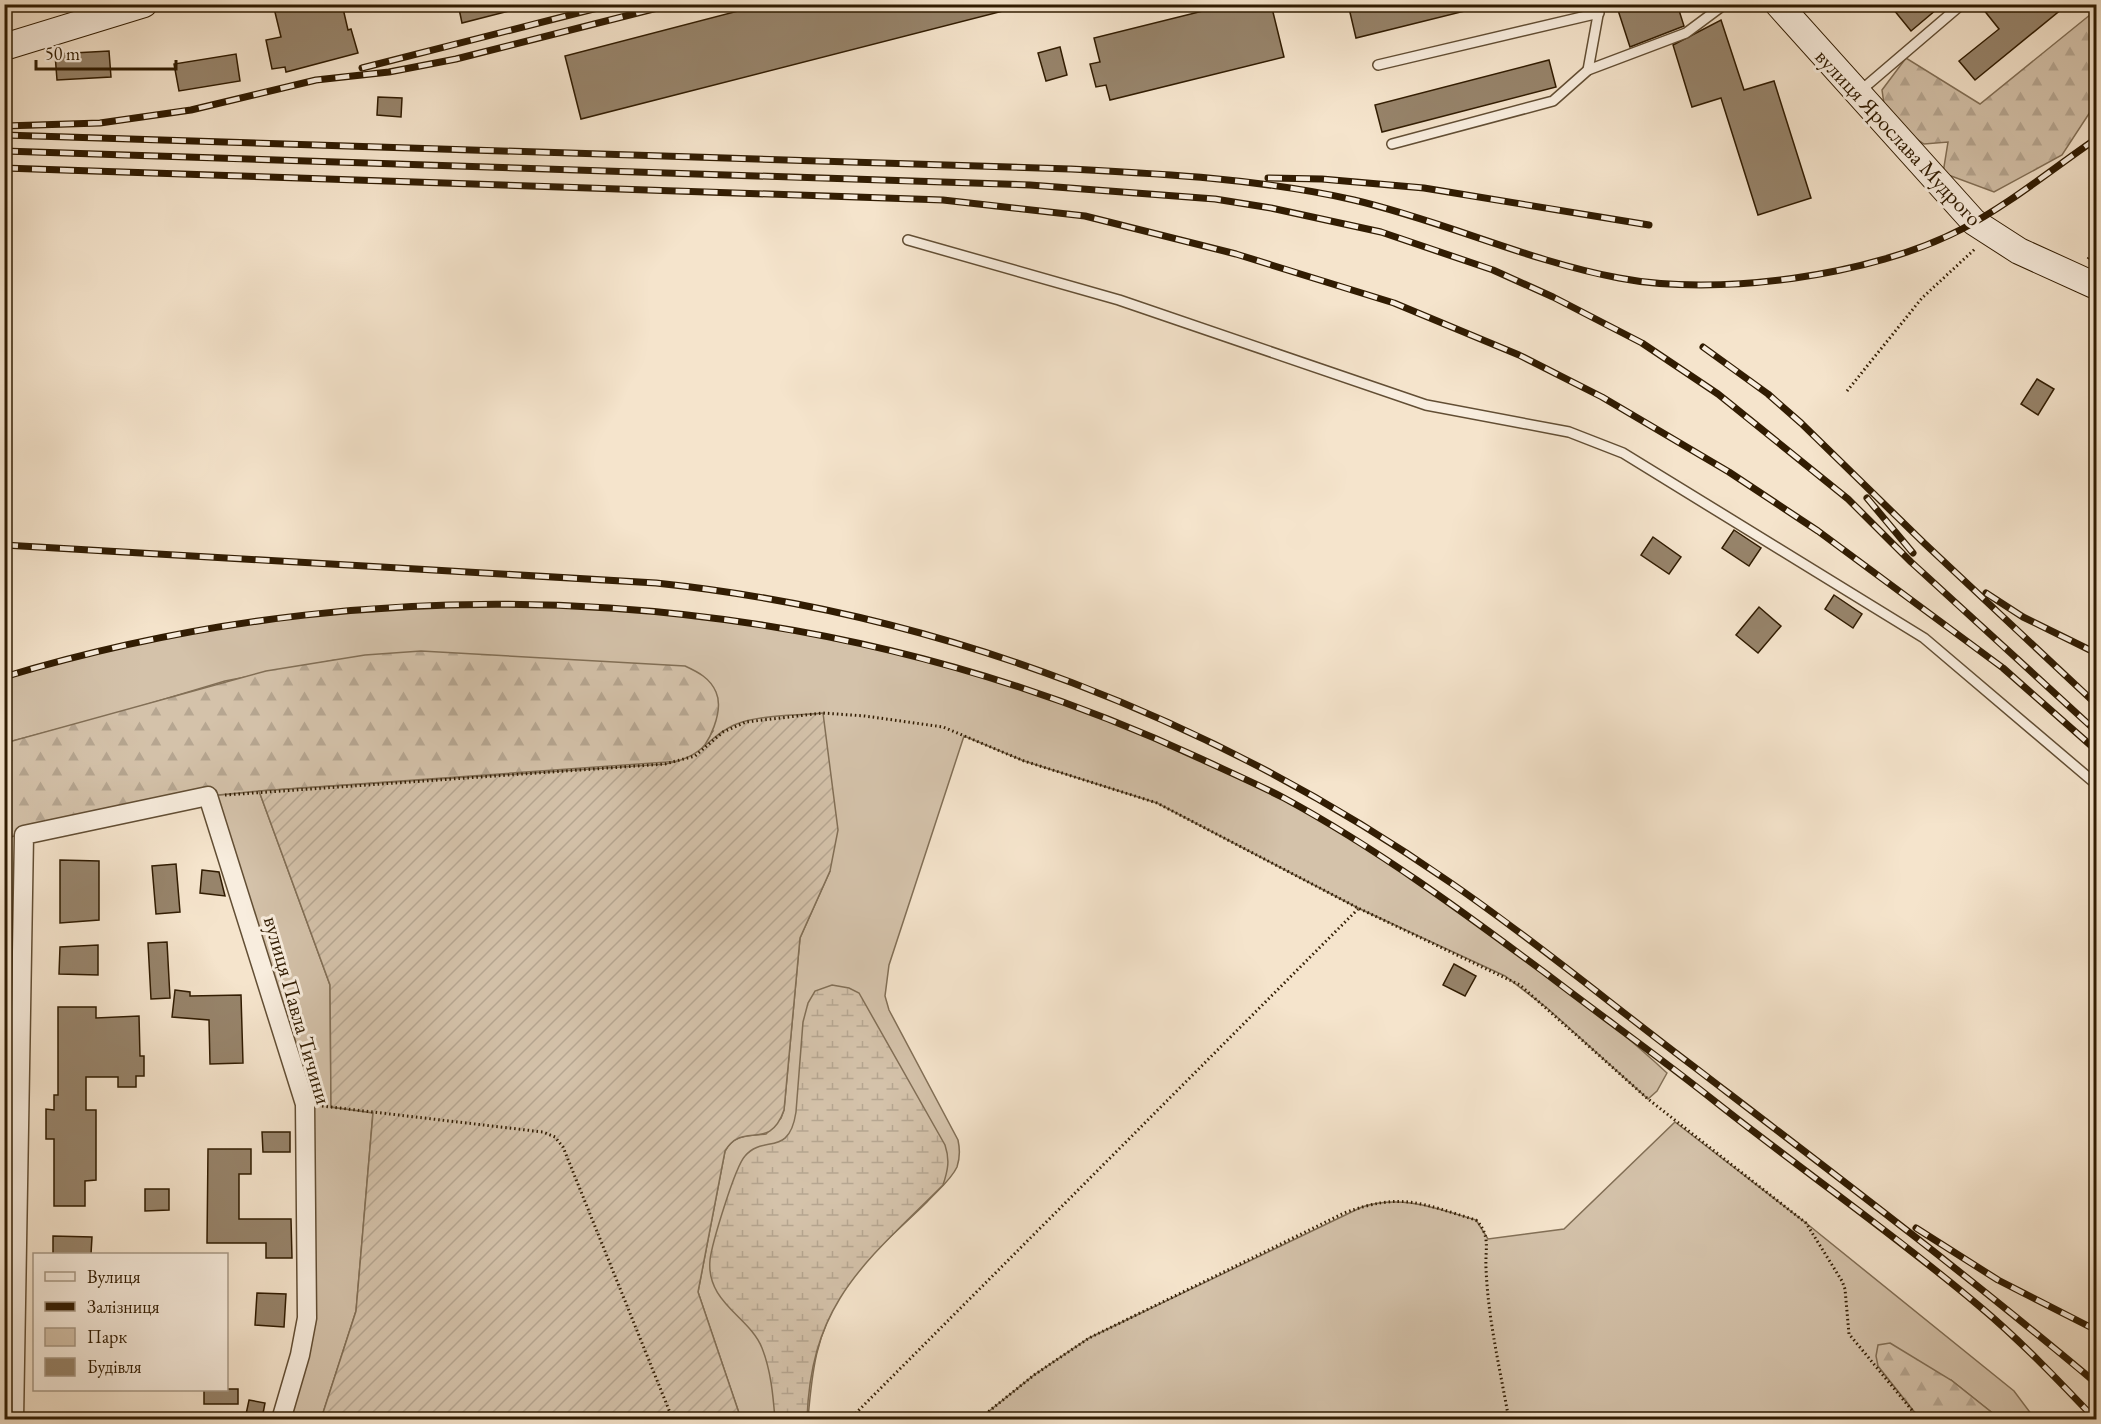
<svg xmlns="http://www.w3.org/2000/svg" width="2101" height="1424" viewBox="0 0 2101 1424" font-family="'EB Garamond',serif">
<defs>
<pattern id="forest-firs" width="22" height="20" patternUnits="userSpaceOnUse" patternTransform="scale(1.5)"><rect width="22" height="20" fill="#d4c2aa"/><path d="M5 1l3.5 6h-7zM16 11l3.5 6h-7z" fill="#b6a691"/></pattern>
<pattern id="wetland-marsh" width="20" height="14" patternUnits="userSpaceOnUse" patternTransform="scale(1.5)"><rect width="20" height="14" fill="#d4c2aa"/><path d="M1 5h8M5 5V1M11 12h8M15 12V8" fill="none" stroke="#b6a691"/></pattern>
<pattern id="garden-furrows" width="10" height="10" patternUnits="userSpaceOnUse" patternTransform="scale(1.5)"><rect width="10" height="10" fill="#d4c2aa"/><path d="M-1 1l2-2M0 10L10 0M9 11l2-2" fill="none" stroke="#b6a691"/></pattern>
</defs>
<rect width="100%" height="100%" fill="#f5e4cc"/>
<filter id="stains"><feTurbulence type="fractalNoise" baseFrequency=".00333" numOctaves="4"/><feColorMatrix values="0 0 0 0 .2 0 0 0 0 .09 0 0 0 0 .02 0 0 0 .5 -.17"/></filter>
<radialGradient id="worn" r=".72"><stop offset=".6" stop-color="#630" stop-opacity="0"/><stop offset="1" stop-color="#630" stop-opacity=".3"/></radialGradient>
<g fill="#d4c2aa" stroke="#826f56" stroke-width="1.5">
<path d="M488,603c251,2 487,51 715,157 26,12 52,23 77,36 85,45 164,100 240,158 51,39 100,75 147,119l-10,18 -9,8 -101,-91 -42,-32 -147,-68 -201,-105 -133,-42 -60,-25 -75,229 -4,31 4,14 69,130c2,9 2,18 -1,27 -6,13 -20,24 -30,35 -28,28 -64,56 -85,90 -26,43 -30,79 -34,127h-67l-43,-127 27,-141c10,-17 23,-15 41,-17l15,-16 3,-8 16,-172 30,-67 -107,-139 -28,24 18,-25 -378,-71 -110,21 -110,33 -110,29v-66c156,-47 319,-72 483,-74z"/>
<polygon points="259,791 330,985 331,1107 373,1112 356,1311 321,1419 281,1419 300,1355 305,1104 208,796"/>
<path d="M1675,1122l131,101 208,168 21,28h-35l-49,-39 -73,-14 42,53 -942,1 56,-45 55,-37 273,-131c40,-13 76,2 114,13l12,19 76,-10z"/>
</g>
<g fill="url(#forest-firs)" stroke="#826f56" stroke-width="1.5">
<polygon points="2096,10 2096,103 2062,155 1994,192 1943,173 1948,142 1924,144 1886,118 1882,90 1906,58 1980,104"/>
<path d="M421,651l264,15c13,6 25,12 31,26 8,18 -6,53 -22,64 -3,2 -9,4 -13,5l-422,30 -51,5 -203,42v-95l261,-72 99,-16z"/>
<polygon points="1890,1343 1951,1380 2000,1419 1920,1419 1878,1366 1876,1356 1878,1345"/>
</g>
<path fill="url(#wetland-marsh)" stroke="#826f56" stroke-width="1.5" d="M832,985l17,3 10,5 86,152c5,15 3,25 -2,40 -77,77 -132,116 -136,234h-32c-2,-24 -4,-48 -13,-71 -12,-31 -56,-45 -52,-88 2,-17 25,-93 35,-104 19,-22 44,2 51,-44l7,-90 5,-19 7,-12z"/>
<path fill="url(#garden-furrows)" stroke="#826f56" stroke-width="1.5" d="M823,713l15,117 -8,41 -30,67 -16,172c-15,43 -41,10 -59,41l-27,141 43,127h-420l35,-108 17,-198 -42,-6 -1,-122 -71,-194 406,-27c40,-7 39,-25 69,-39 26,-11 62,-9 89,-12z"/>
<g fill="#97846b" stroke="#311c02" stroke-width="1.5">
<polygon points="273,4 342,4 348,30 351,29 358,53 286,72 285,67 272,69 266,40 281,37"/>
<polygon points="458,4 512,4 513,10 462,23"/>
<polygon points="765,4 1006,4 1007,10 581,119 565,56"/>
<polygon points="1231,4 1271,4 1284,57 1110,100 1106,85 1096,87 1090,64 1100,62 1094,38"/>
<polygon points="1348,4 1468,4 1469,10 1356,38"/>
<polygon points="1616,4 1677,4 1684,26 1630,47"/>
<polygon points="1889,4 1943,4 1911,31"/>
<polygon points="1979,4 2068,4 1975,80 1959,61 1999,29"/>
<polygon points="1721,20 1744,90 1774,81 1811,198 1758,215 1721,98 1692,107 1673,45"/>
<polygon points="1060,47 1067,75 1046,81 1038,53"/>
<polygon points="109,51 111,77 57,80 55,54"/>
<polygon points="236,54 240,81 179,91 174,64"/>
<polygon points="1549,60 1556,87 1382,132 1375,105"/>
<polygon points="378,97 402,98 401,117 377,115"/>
<polygon points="2037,379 2054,389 2038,415 2021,404"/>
<polygon points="1734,530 1761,548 1749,566 1722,548"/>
<polygon points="1653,537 1681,557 1669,574 1641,555"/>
<polygon points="1834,595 1862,614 1853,628 1825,609"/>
<polygon points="1759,607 1781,626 1758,653 1736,635"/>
<polygon points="60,860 99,861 99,920 60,923"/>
<polygon points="176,864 180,912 156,914 152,866"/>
<polygon points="202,870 219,872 225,896 200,893"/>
<polygon points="167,942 170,998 151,999 148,943"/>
<polygon points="98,945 98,975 59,974 60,947"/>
<polygon points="1454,964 1476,976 1465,996 1443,985"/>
<polygon points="175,990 190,992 190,996 241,995 243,1063 210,1064 209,1020 172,1017"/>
<polygon points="58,1007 96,1007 96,1018 139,1016 140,1056 144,1056 144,1076 136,1076 136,1087 118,1087 118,1077 86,1077 86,1110 96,1110 96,1180 85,1181 85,1206 54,1206 54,1139 46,1139 46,1109 54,1110 54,1095 58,1095"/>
<polygon points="262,1132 290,1132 290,1152 263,1152"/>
<polygon points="208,1149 251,1149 251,1174 239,1174 239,1219 291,1219 292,1258 266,1258 266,1243 207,1243"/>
<polygon points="145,1189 169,1189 169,1210 145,1211"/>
<polygon points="53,1236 92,1237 91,1254 53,1254"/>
<polygon points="257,1293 286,1294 284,1327 255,1325"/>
<rect x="204" y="1389" width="34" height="15"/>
<polygon points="249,1400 265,1403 262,1419 245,1419"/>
</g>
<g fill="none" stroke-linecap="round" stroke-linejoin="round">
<g stroke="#624e34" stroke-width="12">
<g id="lane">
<polyline points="1378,65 1599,13"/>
<polyline points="1588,70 1600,4"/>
<polyline points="1859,92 1962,4"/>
<polyline points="1392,144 1553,101 1588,70 1686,33 1725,4"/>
<polyline points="908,240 1119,300 1426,405 1569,432 1623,453 1924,638 2096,784"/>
</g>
</g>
<g stroke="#624e34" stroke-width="21">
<polyline id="street" points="14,1420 24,835 208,796 305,1104 307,1318 300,1355 281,1420"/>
</g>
<g stroke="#311c02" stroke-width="28">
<g id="secondary">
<polyline points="1778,4 1974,222 2019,251 2096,286"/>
<polyline points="4,47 144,4"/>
</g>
</g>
<g stroke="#311c02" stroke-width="3" stroke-dasharray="1.5 3" stroke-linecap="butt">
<polyline points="2088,259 2096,247"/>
<polyline points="1847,391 1922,298 1976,248"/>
<polyline points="225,795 665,764 695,756 723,732 746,722 823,713 865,716 943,727 1024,761 1157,803 1358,908 1520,985 1648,1099 1806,1223 1842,1281 1845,1289 1849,1334 1920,1420"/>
<polyline points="322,1106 543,1132 555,1137 563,1147 673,1420"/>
<polyline points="849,1420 1358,909"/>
<path d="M978,1420l56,-45 55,-37 255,-125c58,-21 76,-10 132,7 15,15 9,29 10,48 2,51 14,101 23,152"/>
</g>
<use href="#lane" stroke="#f8edde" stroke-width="9"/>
<use href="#street" stroke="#f8edde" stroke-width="18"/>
<use href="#secondary" stroke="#f8edde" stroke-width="26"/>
<g stroke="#311c02" stroke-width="7">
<g id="rail">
<polyline points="362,68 613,4"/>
<polyline points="4,126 100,123 191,110 316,80 389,72 456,59 673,4"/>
<path d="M4,135l1066,34c95,5 191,10 284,31 90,21 174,61 265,78 98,19 253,-2 343,-49 48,-25 90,-60 134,-90"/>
<polyline points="4,151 1030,185 1215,199 1271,208 1381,232 1493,270 1553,297 1642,343 1718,394 1848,499 1911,562 2096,731"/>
<polyline points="4,168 943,200 1085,216 1236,254 1394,303 1519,355 1602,397 1729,472 1818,531 2003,668 2096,750"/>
<polyline points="1268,178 1322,179 1424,188 1649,225"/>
<polyline points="1703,347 1768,394 1801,423 1924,543 2096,704"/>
<polyline points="1867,498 1913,553"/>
<path d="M4,545l652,38c286,30 559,136 795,300 83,57 161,122 242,183 136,104 272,207 403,317"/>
<polyline points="1986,593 2023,617 2096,653"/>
<path d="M4,677c394,-119 822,-92 1195,81 28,13 58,26 85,40 94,51 179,114 264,177 56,43 114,84 169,128 86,68 177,131 261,202 42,35 80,75 118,115"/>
<polyline points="1916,1228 1998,1280 2096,1330"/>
</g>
</g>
<use href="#rail" stroke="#f8edde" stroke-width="4.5" stroke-dasharray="14" stroke-linecap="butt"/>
</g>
<g text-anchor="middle" stroke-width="6" stroke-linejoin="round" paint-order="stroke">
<g font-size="22" fill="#311c02" stroke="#f8edde">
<text transform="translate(1899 137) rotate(47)" y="8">вулиця Ярослава Мудрого</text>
<text transform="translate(298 1010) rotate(74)" y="8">вулиця Павла Тичини</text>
</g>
</g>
<rect width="2101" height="1424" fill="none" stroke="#f5e4cc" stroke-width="24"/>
<rect x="6" y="6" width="2089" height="1412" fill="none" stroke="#311c02" stroke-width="3"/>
<rect x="12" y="12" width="2077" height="1400" fill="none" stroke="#311c02" stroke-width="1.5"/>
<rect x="33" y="1253" width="195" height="138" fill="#f8edde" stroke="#a89986" stroke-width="1.5"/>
<rect x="45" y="1272" width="30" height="9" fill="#f8edde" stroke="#a89986" stroke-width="1.5"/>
<text x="87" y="1283" font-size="18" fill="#311c02">Вулиця</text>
<rect x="45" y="1302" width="30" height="9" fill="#311c02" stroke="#a89986" stroke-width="1.5"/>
<text x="87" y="1313" font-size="18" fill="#311c02">Залізниця</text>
<rect x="45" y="1328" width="30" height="18" fill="#d4c2aa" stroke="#a89986" stroke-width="1.5"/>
<text x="87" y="1343" font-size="18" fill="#311c02">Парк</text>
<rect x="45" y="1358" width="30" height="18" fill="#97846b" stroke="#a89986" stroke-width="1.5"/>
<text x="87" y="1373" font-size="18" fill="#311c02">Будівля</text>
<path d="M36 60v9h140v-9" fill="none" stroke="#311c02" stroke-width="3"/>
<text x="45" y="60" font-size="18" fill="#311c02" stroke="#f8edde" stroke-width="4.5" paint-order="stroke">50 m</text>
<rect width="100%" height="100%" filter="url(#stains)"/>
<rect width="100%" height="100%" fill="url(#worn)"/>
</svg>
